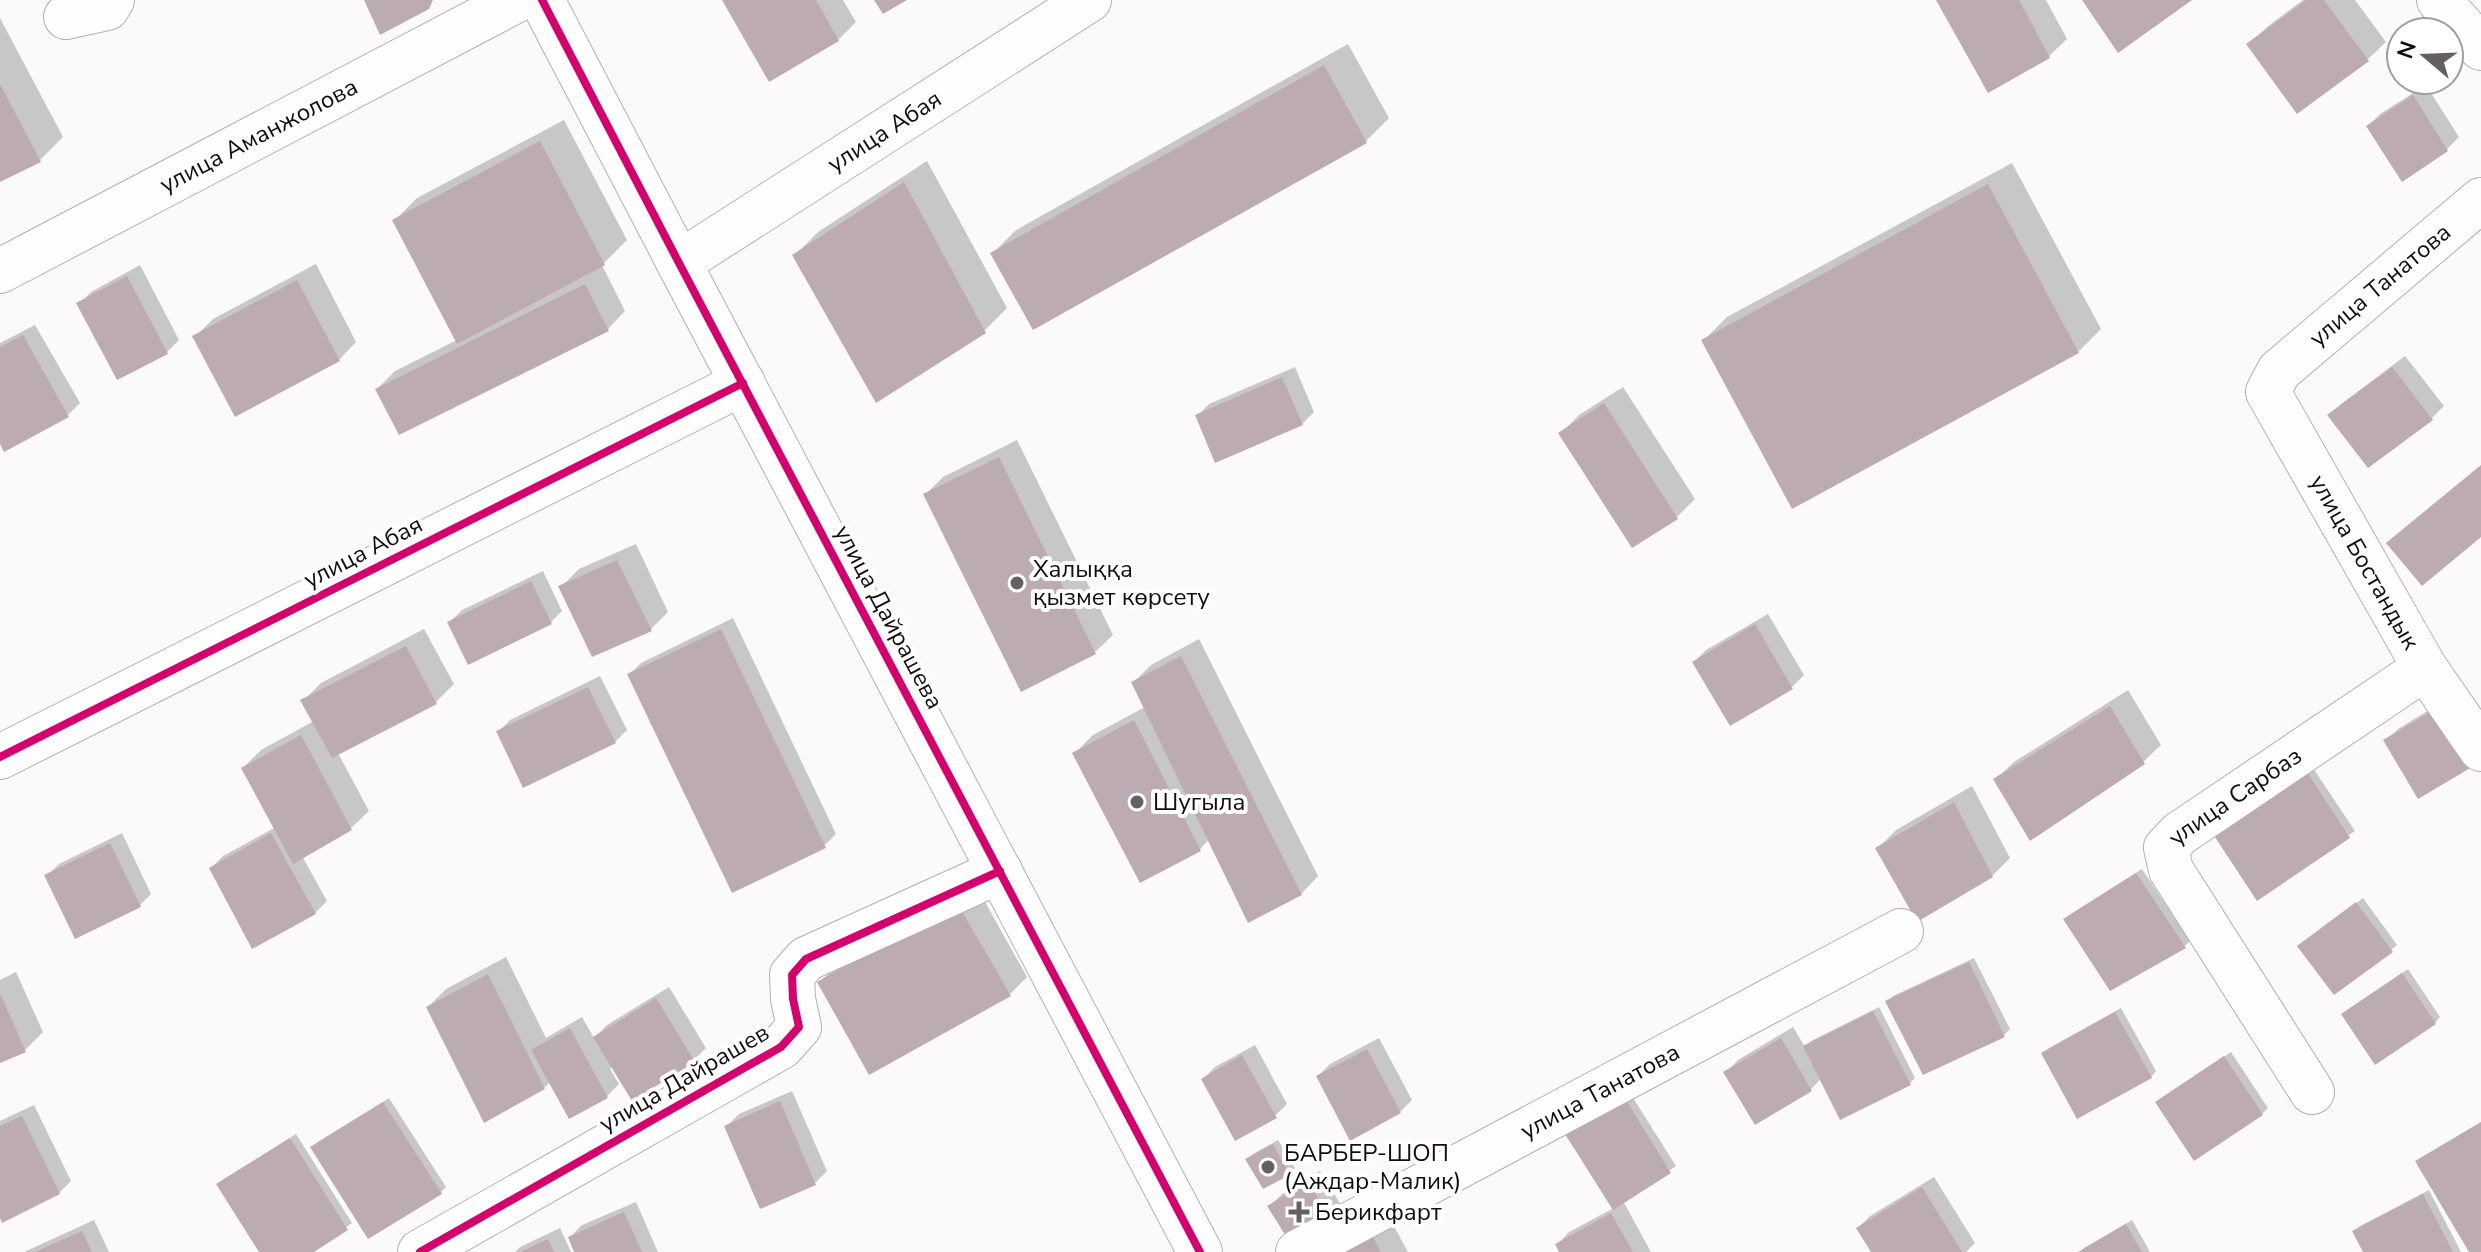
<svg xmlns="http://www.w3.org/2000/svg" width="2481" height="1252" viewBox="0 0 2481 1252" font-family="'Nunito Sans',sans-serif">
<rect width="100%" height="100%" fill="#fbf9f9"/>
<g fill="#0003">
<polygon points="724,0 843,0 856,22 838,40"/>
<polygon points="1939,0 2046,0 2067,39 2049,56 1988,90"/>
<polygon points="2303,0 2355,0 2386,42 2368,59 2298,112 2249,45 2267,27"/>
<polygon points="0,18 63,137 40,160 0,180"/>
<polygon points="1348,44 1389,118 1366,141 1034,327 993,253 1016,230"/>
<polygon points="2426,85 2459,137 2447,149 2402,179 2368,126 2380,114"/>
<polygon points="564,120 627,240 602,265 625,311 608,329 377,389 395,371 457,340 394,221 417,198"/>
<polygon points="927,161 1007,308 984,331 795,255 818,232"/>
<polygon points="2012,163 2101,329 2078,352 1704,340 1727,317"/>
<polygon points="316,264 356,342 339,360 195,337 213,319"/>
<polygon points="140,265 179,340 167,352 118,378 79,304 91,292"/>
<polygon points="35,325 80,403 68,415 0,440 0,343"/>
<polygon points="2405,356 2444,406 2432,418 2368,465 2329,415 2341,404"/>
<polygon points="1295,367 1314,412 1302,424 1197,416 1209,404"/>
<polygon points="1623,387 1695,499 1677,517 1561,433 1579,415"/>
<polygon points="1017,440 1113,635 1095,652 925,495 943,477"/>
<polygon points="636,544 668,612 650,630 561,587 579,569"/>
<polygon points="543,571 562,611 550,623 450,622 462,610"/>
<polygon points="1768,614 1804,675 1792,687 1731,723 1694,662 1706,650"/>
<polygon points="733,618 836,834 824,846 629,675 641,663"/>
<polygon points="424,629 454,684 436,702 338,753 369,811 351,828 302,856 327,901 315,913 211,868 223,856 276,827 243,768 261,750 314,721 303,701 321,683"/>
<polygon points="1199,639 1318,876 1301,894 1209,839 1200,849 1075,753 1093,735 1145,707 1133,683 1151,665"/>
<polygon points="600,676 627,730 615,742 498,732 510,720"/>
<polygon points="2128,690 2161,745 2143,762 1996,779 2014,762"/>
<polygon points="2455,694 2481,739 2386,741 2398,729"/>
<polygon points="2311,765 2355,831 2258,898"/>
<polygon points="1972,786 2010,858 1992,876 1878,848 1896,830"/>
<polygon points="122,833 151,894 139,906 47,876 59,864"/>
<polygon points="2142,869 2190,941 2184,947 2071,914"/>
<polygon points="975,884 1027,977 1009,995 820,982 838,964"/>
<polygon points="2363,898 2397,945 2391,950 2305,941"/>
<polygon points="506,957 546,1038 582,1017 594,1038 607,1025 669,987 706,1048 694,1060 633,1098 614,1067 610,1069 619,1084 607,1096 551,1081 544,1088 428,1007 446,989"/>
<polygon points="1974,958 2010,1029 2004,1035 1923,1073 1888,1001 1893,996"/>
<polygon points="2408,969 2440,1017 2435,1023 2349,1009"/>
<polygon points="16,972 43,1032 25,1050 0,1061 0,980"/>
<polygon points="1879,1007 1915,1078 1909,1084 1822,1078 1811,1089 1726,1072 1738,1060 1793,1027 1805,1047 1811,1041"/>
<polygon points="2121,1008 2156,1071 2151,1077 2043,1054 2049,1048"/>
<polygon points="1379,1038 1412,1100 1400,1112 1318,1076 1330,1064"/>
<polygon points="1255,1045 1287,1104 1275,1116 1203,1079 1215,1067"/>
<polygon points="2231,1052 2268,1108 2262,1114 2163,1097"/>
<polygon points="792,1091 827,1171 815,1183 727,1126 739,1114"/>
<polygon points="1630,1093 1676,1166 1623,1201 1651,1252 1562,1252 1558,1244 1569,1232 1614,1208 1568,1134"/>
<polygon points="389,1098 446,1187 441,1192 318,1142"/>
<polygon points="34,1105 71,1181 59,1193 0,1214 0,1121"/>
<polygon points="296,1134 352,1223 310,1252 261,1252 224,1179"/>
<polygon points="1278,1140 1295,1168 1289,1174 1248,1159 1253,1154"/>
<polygon points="1320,1171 1341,1205 1291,1241 1270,1206 1282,1194"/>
<polygon points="1934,1177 1975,1243 1966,1252 1873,1252 1858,1228 1870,1216"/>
<polygon points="2429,1190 2461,1252 2366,1252 2355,1231 2360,1226"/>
<polygon points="636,1202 658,1252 577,1252 570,1237 582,1225"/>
<polygon points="1385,1210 1408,1252 1308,1252"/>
<polygon points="94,1220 109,1252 24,1252"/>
<polygon points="2132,1220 2150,1252 2080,1252 2084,1248"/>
<polygon points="560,1228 571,1252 515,1252 520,1247"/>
</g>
<g fill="#bdabb3">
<polygon points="364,0 433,0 429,9 380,35"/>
<polygon points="722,0 816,0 839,41 769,82"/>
<polygon points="874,0 907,0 883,14"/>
<polygon points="1936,0 2019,0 2050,58 1988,93"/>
<polygon points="2082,0 2192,0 2118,53"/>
<polygon points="2306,0 2324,0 2369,61 2297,114 2246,44"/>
<polygon points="1324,65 1367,143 1033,330 990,253"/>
<polygon points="0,84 41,162 0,182"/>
<polygon points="2413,95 2448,151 2402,182 2366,126"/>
<polygon points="540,141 605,265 457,344 392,220"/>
<polygon points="904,182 986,333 876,403 792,255"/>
<polygon points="1988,184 2079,353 1792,509 1701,340"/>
<polygon points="127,276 168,354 117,380 76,303"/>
<polygon points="297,280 340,361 235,417 192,336"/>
<polygon points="585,284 609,331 399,435 375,389"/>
<polygon points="23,335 69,417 4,452 0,444 0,347"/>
<polygon points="2392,367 2433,420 2368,468 2327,415"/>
<polygon points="1282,377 1303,425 1215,463 1195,415"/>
<polygon points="1604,403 1678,519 1632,548 1558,433"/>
<polygon points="999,457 1096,654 1021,692 923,494"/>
<polygon points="2481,465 2481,537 2422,586 2386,543"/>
<polygon points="617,560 652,631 592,657 558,586"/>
<polygon points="531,581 552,624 468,665 447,622"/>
<polygon points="1755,624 1793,689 1730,726 1692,662"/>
<polygon points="721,629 826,848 732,893 627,674"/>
<polygon points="406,646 437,704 332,758 300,700"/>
<polygon points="1181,656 1302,895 1248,923 1131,682"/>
<polygon points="588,687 616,743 523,788 496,731"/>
<polygon points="2442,705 2477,764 2418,799 2383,740"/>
<polygon points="2110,706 2145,764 2030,841 1993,779"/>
<polygon points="1134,720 1201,851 1140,883 1072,753"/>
<polygon points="301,735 352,830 293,864 241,768"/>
<polygon points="2305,769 2350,838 2257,901 2211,831"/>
<polygon points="1954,802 1993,877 1917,922 1875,848"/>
<polygon points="271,833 316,914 252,949 209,868"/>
<polygon points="110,843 141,907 75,939 44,875"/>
<polygon points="2136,873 2186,948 2110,991 2063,919"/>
<polygon points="956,901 1011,996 869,1075 817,982"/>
<polygon points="2356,902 2393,952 2334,995 2297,946"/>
<polygon points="1969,962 2005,1037 1923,1075 1885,1001"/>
<polygon points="2402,973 2436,1024 2375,1065 2341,1014"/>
<polygon points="488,974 545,1089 484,1123 426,1007"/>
<polygon points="0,993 26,1052 0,1063"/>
<polygon points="656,998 695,1062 632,1101 593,1037"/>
<polygon points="1873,1011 1911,1085 1840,1120 1803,1046"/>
<polygon points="2115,1012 2152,1078 2077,1119 2041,1053"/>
<polygon points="570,1028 608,1098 569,1119 531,1050"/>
<polygon points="1781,1038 1812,1091 1755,1125 1723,1072"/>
<polygon points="1367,1049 1401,1113 1350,1141 1316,1076"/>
<polygon points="1242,1055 1277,1118 1235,1141 1201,1079"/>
<polygon points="2224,1056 2263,1115 2194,1161 2155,1102"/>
<polygon points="1624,1097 1671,1173 1613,1210 1565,1134"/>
<polygon points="780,1101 816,1185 760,1209 724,1126"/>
<polygon points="383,1102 442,1194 368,1239 310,1147"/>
<polygon points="22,1116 60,1194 2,1223 0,1218 0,1126"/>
<polygon points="2481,1122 2481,1252 2469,1252 2415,1161"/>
<polygon points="290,1138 348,1230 314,1252 259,1252 216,1184"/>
<polygon points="1273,1144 1290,1175 1263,1189 1245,1159"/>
<polygon points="1308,1181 1330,1219 1291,1244 1267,1206"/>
<polygon points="1922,1187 1962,1252 1871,1252 1856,1228"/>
<polygon points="2423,1194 2453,1252 2363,1252 2352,1231"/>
<polygon points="624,1212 642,1252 574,1252 568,1237"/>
<polygon points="1611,1213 1633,1252 1559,1252 1555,1244"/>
<polygon points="2126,1224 2142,1252 2078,1252"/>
<polygon points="1367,1226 1381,1252 1318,1252"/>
<polygon points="82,1231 92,1252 35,1252"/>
<polygon points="548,1239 554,1252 520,1252"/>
</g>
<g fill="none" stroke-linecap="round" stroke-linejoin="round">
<g stroke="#b5b0b0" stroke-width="46">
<g id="minor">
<polyline points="542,0 679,263 1200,1252"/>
<polyline points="2439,0 2481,48"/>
<polyline points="66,17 107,8 112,0"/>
<path id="s1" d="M2481,200l-202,171 -11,21 157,276 56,81"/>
<path id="s2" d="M679,263l410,-263"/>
<path id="s3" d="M0,271l517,-271"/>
<polyline points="0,757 743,383"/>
<path id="s4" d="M2312,1092l-141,-222 -5,-22 13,-14 246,-166"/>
<polyline points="420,1252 781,1047 799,1027 793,999 792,975 806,959 1000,871"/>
<path id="s5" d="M1298,1252l603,-321"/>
</g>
</g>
<use href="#minor" stroke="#fefefe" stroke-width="44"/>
<g stroke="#fff" stroke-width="13">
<g id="cycleway">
<polyline points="542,0 679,263 1200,1252"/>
<polyline points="0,757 743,383"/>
<polyline points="420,1252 781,1047 799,1027 793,999 792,975 806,959 1000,871"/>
</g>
</g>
<use href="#cycleway" stroke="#d6006c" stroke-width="8"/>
</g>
<g fill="#656060" stroke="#fff" stroke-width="3">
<circle cx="1017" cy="583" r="8"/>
<circle cx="1137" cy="802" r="8"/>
<circle cx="1268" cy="1167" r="8"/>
<path d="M1295 1200h8v8h8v8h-8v8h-8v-8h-8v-8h8z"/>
</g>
<g text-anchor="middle" stroke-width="8" stroke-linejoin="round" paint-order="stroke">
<g font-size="24" fill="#140d0e" stroke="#fff">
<text dy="8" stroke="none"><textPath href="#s2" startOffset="244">улица Абая</textPath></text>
<text dy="8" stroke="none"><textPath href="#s3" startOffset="292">улица Аманжолова</textPath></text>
<text transform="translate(2380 285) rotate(-40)" y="8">улица Танатова</text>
<text transform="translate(363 552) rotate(-27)" y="8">улица Абая</text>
<text dy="8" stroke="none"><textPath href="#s1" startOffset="484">улица Бостандык</textPath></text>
<text transform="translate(889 617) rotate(62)" y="8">улица Дайрашева</text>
<text dy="8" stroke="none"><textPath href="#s4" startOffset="372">улица Сарбаз</textPath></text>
<text transform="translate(684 1078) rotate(-30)" y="8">улица Дайрашев</text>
<text dy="8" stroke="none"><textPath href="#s5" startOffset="342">улица Танатова</textPath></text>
</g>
<g font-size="24" fill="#140d0e" stroke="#fff" text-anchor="start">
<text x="1033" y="577">Халыққа<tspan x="1033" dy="28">қызмет көрсету</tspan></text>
<text x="1153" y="810">Шугыла</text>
<text x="1284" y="1161">БАРБЕР-ШОП<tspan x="1284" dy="28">(Аждар-Малик)</tspan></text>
<text x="1315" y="1220">Берикфарт</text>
</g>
</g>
<g transform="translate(2425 56) rotate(289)"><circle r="38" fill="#ffffff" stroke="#a19e9f" stroke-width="2"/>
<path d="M0-6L14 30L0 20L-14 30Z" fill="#656060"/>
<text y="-12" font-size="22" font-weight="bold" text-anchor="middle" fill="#140d0e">N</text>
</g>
</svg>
